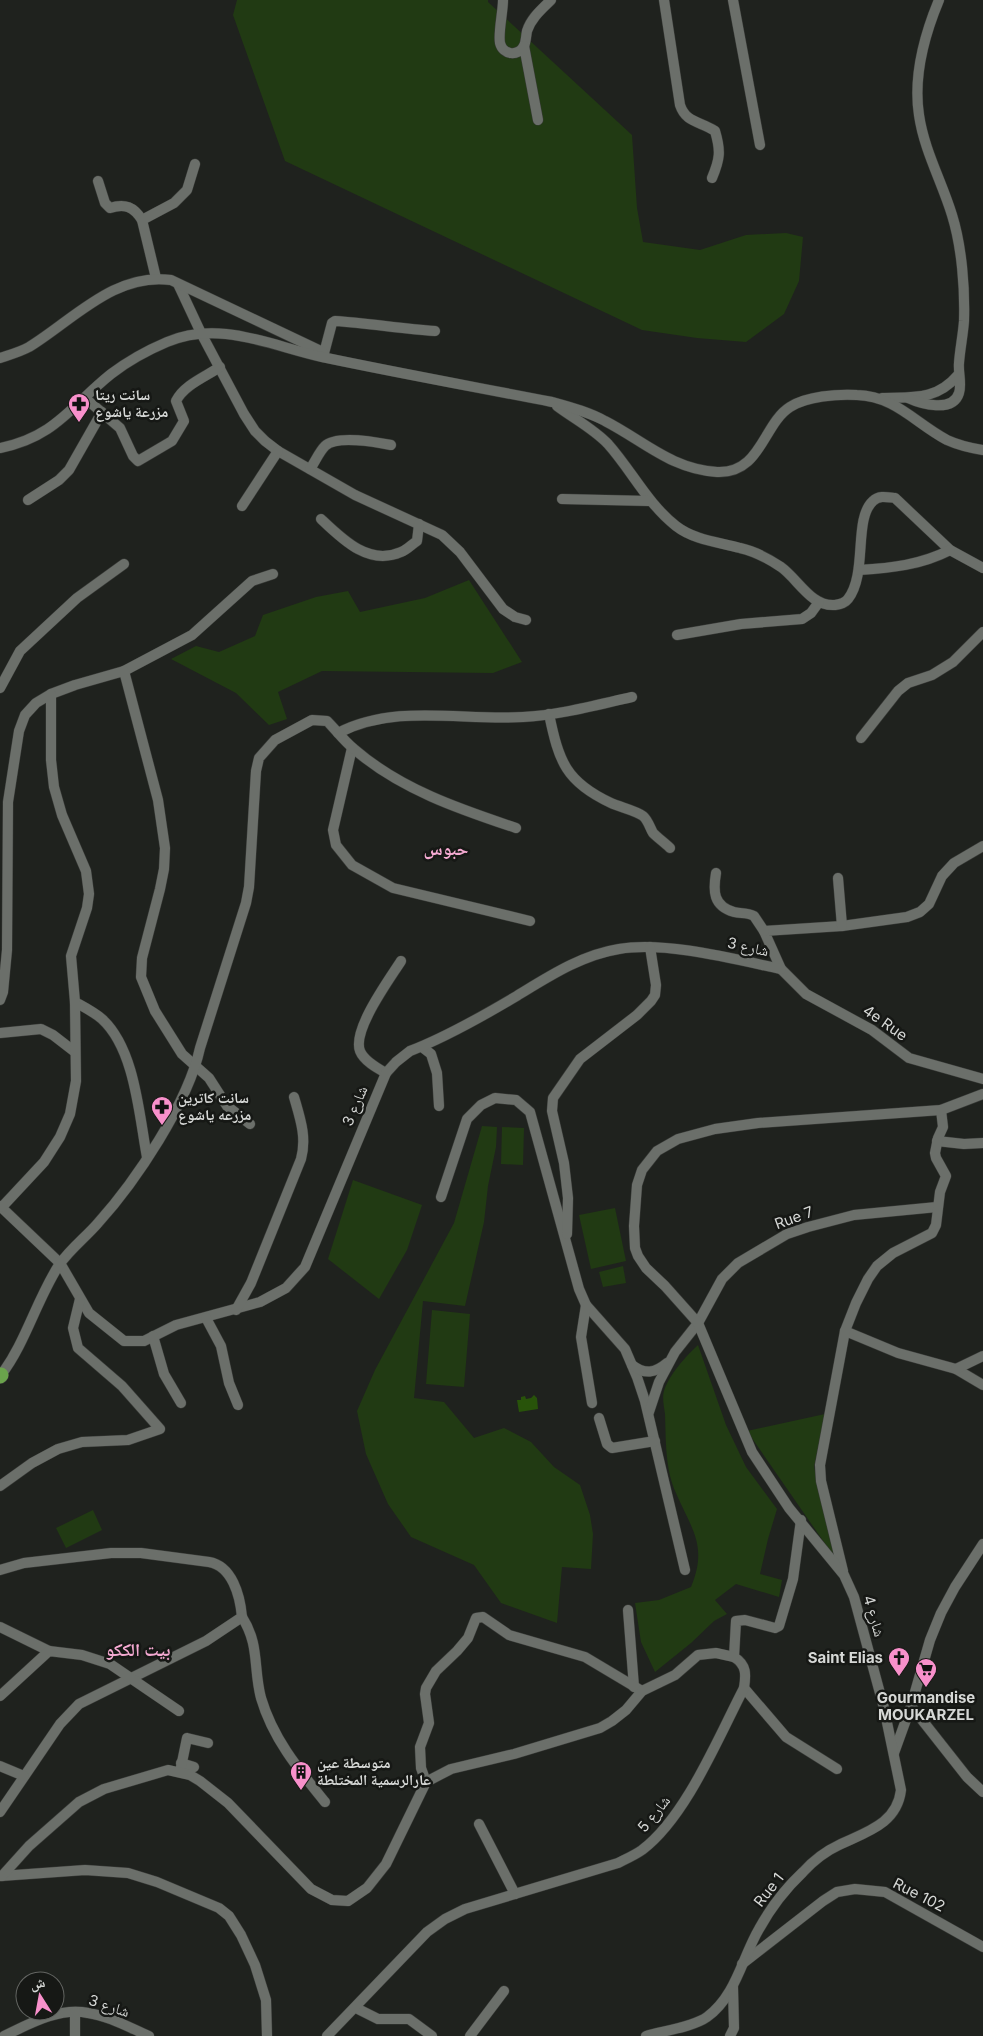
<svg xmlns="http://www.w3.org/2000/svg" width="983" height="2036" viewBox="0 0 983 2036" font-family="Inter,'Noto Naskh Arabic',sans-serif">
<rect width="100%" height="100%" fill="#1f221e"/>
<g fill="#213a13">
<polygon points="237,0 488,0 488,2 632,135 637,208 643,242 700,250 746,235 786,233 803,237 799,281 784,314 746,342 697,338 642,330 285,161 233,15"/>
<polygon points="469,580 522,662 493,673 322,671 278,692 287,719 269,725 236,693 171,659 196,646 219,652 255,636 263,615 316,597 348,591 360,612 425,598"/>
<polygon points="482,1126 497,1127 496,1147 488,1186 484,1222 465,1306 423,1301 414,1398 444,1402 474,1438 504,1428 531,1442 554,1467 580,1485 590,1515 593,1534 591,1569 562,1567 557,1623 501,1603 474,1565 411,1537 388,1504 366,1454 357,1411 375,1370 454,1223"/>
<polygon points="502,1127 524,1128 523,1165 501,1164"/>
<polygon points="353,1180 422,1205 407,1250 379,1299 328,1259"/>
<polygon points="615,1208 626,1261 591,1269 579,1215"/>
<polygon points="623,1266 626,1283 603,1287 599,1272"/>
<polygon points="432,1310 470,1314 464,1387 426,1384"/>
<path d="M698,1345l28,80 20,42 31,42 -9,30 -8,35 22,6 -3,17 -43,-13 -21,16 12,14 -13,7 -23,22 -36,29 -14,-30 -6,-39 24,-3 32,-13c17,-41 1,-57 -15,-94 -11,-24 -10,-53 -11,-79 -1,-7 -3,-17 -1,-23 5,-16 22,-35 34,-46z"/>
<polygon points="825,1414 814,1467 835,1558 747,1431"/>
<polygon points="93,1510 102,1530 66,1548 56,1528"/>
</g>
<polygon fill="#28530a" points="534,1395 537,1398 538,1409 519,1412 517,1400 521,1400 521,1397 525,1396 526,1399 531,1398"/>
<g fill="none" stroke-linecap="round" stroke-linejoin="round">
<g stroke="#3a3c39" stroke-width="11">
<g id="minor">
<path d="M503,0c0,12 -5,33 -3,43 3,12 18,14 24,3 2,-4 2,-10 3,-15 4,-13 15,-22 24,-31"/>
<path d="M664,0l16,105c6,18 20,16 35,26 6,20 5,28 -3,47"/>
<polyline points="733,0 760,145"/>
<polyline points="524,46 538,120"/>
<path d="M98,181l7,22 5,5c15,-5 24,-1 32,12"/>
<polyline points="156,278 142,220 174,203 187,190 195,164"/>
<polyline points="178,284 201,333 244,414 255,431 265,441 278,451 355,495 442,535 460,552 503,609 515,617 526,620"/>
<path d="M323,357l9,-34 3,-2c34,2 66,8 100,10"/>
<path d="M0,358c9,-3 20,-6 29,-11 44,-27 86,-75 142,-67l152,72"/>
<path d="M85,398l35,30 13,28 5,5 34,-20 12,-20 -8,-20c8,-16 29,-24 44,-34"/>
<path d="M882,398c30,-1 54,3 76,-23"/>
<path d="M908,398c13,6 45,15 51,-5 3,-9 -1,-21 0,-30 1,-14 4,-28 5,-42 1,-32 -2,-74 -12,-106 -10,-33 -28,-65 -33,-100 -6,-39 5,-79 20,-115"/>
<path d="M557,406c16,12 37,23 51,38 24,27 39,59 68,82 18,14 42,16 64,22 14,3 29,11 41,19 17,12 30,40 54,38 6,-1 10,-2 13,-6 20,-26 5,-80 25,-98 6,-6 14,-4 22,-3l55,52 33,18"/>
<path d="M0,448c55,-11 71,-42 111,-74 17,-13 37,-24 56,-32 19,-8 39,-10 59,-8 32,3 64,16 96,23 76,16 153,30 230,45 18,5 37,10 53,19 39,20 66,48 112,51 44,2 46,-48 73,-65 17,-11 47,-13 67,-12 38,1 58,28 90,45 11,5 23,8 36,10"/>
<path d="M310,469c5,-7 9,-17 15,-23 11,-11 51,-4 66,-1"/>
<polyline points="562,499 649,501"/>
<polyline points="28,500 59,480 69,470 102,412"/>
<polyline points="242,506 278,451"/>
<path d="M321,519c22,21 48,47 80,33 6,-2 11,-8 16,-11l2,-17"/>
<path d="M859,570c32,-2 62,-5 91,-20"/>
<polyline points="677,635 741,624 802,619 811,613 819,602"/>
<polyline points="124,671 192,635 252,581 273,574"/>
<polyline points="0,688 20,651 77,598 124,564"/>
<path d="M549,714c10,48 17,68 62,89 9,4 26,8 32,13 5,4 7,12 10,17 5,5 12,10 17,15"/>
<path d="M338,733c57,-30 124,-12 185,-16 37,-2 73,-12 109,-20"/>
<polyline points="861,738 898,691 908,683 932,675 953,662 983,632"/>
<polyline points="352,748 333,830 336,845 352,865 393,888 530,921"/>
<polyline points="983,846 954,863 942,876 929,904 920,912 907,917 842,926 764,931 781,969 806,994 872,1030 909,1058 983,1079"/>
<path d="M716,873c-3,18 -3,33 18,39 7,2 13,0 20,4l10,15"/>
<polyline points="838,878 842,926"/>
<polyline points="0,1000 3,992 7,950 8,802 19,731 25,715 36,703 51,694 75,685 124,671 158,800 165,848 164,869 160,889 142,958 141,977 155,1011 182,1054 209,1078 227,1106 250,1124"/>
<path d="M75,1002c9,5 19,10 27,17 33,30 37,96 45,138"/>
<polyline points="0,1033 41,1029 53,1035 75,1052"/>
<polyline points="422,1047 431,1054 437,1073 439,1106"/>
<path d="M386,1073c-9,-5 -22,-12 -26,-22 -8,-21 29,-71 41,-90"/>
<polyline points="937,1141 964,1144 983,1143"/>
<polyline points="441,1197 467,1119 481,1105 495,1098 516,1100 530,1112 579,1289 586,1305 625,1349 637,1377 645,1401 685,1570"/>
<path d="M0,1206l60,57 29,50 35,28h20l32,-16 84,-23 26,-14 19,-21 81,-194 10,-11 14,-11c34,-13 73,-35 105,-54 33,-20 66,-42 104,-48 46,-8 115,10 162,20"/>
<polyline points="2,1207 44,1162 60,1137 70,1114 76,1081 75,1002 71,956 87,908 89,894 86,871 62,815 54,787 51,760 51,694"/>
<polyline points="567,1234 568,1198 564,1163 552,1111 553,1098 580,1059 637,1015 651,1001 655,995 656,985 650,947"/>
<polyline points="586,1305 581,1337 592,1403"/>
<path d="M236,1310l15,-27 50,-124c6,-22 -1,-41 -7,-62"/>
<polyline points="206,1318 221,1346 229,1383 238,1405"/>
<polyline points="845,1331 898,1353 956,1369 983,1385"/>
<polyline points="153,1336 164,1374 181,1403"/>
<path d="M632,1365c13,10 23,8 35,-2"/>
<polyline points="956,1369 983,1356"/>
<path d="M1,1375c24,-31 36,-76 58,-110 11,-16 27,-28 39,-42 38,-42 90,-120 102,-175l46,-145 3,-16 7,-116 3,-13 16,-18 37,-20 15,1c9,9 17,20 27,28 46,40 105,60 162,79"/>
<polyline points="649,1412 659,1382 675,1352 698,1323 722,1279 738,1263 787,1234 808,1227 854,1215 937,1207"/>
<polyline points="599,1418 607,1444 612,1448 655,1441"/>
<polyline points="0,1486 32,1463 58,1449 82,1442 128,1440 160,1429 122,1386 78,1348 73,1328 80,1299"/>
<path d="M0,1570l24,-7 87,-10h30l68,9c23,4 31,33 33,55l-36,24 -127,63 -19,20 -60,88"/>
<polyline points="843,1571 821,1481 820,1465 845,1331 856,1303 868,1279 877,1266 893,1253 932,1233 936,1225 940,1192 946,1176 936,1158 935,1153 938,1138 943,1127 941,1110"/>
<polyline points="628,1610 634,1687"/>
<path d="M242,1617c18,28 11,51 19,81 12,41 38,72 64,104"/>
<polyline points="0,1627 49,1651"/>
<polyline points="744,1688 786,1737 837,1769"/>
<polyline points="0,1696 49,1651 82,1655 110,1664 179,1711"/>
<polyline points="911,1706 967,1777 983,1792"/>
<polyline points="894,1753 911,1706 930,1640 941,1613 955,1587 983,1544"/>
<polyline points="181,1763 194,1767"/>
<polyline points="0,1766 24,1776"/>
<polyline points="180,1772 187,1738 208,1743"/>
<polyline points="426,1782 421,1768 420,1747 429,1723 425,1694 426,1688 436,1671 457,1651 468,1638 476,1618 483,1617 509,1635 585,1657 642,1691"/>
<polyline points="479,1824 515,1894"/>
<polyline points="1,1876 85,1870 128,1873 157,1882 219,1908 229,1916 241,1935 255,1965 266,2000 267,2036"/>
<polyline points="2,1876 29,1846 79,1802 104,1789 168,1770 190,1775 200,1781 228,1803 311,1889 332,1900 348,1901 367,1888 386,1864 426,1782 451,1769 514,1754 600,1728 612,1721 626,1710 642,1691 675,1675 698,1655 716,1653 734,1657"/>
<polyline points="742,1964 823,1901 837,1892 855,1889 885,1892 983,1947"/>
<polyline points="356,2008 378,2019 409,2019 432,2036"/>
<path d="M4,2036c25,-12 55,-29 84,-23 21,3 42,15 61,23"/>
<polyline points="75,2036 75,2012"/>
<path d="M327,2036l100,-104 18,-13 20,-10 153,-46c8,-4 17,-8 24,-13 44,-33 76,-112 102,-162 2,-13 3,-23 -10,-31l2,-36 9,-1 30,8 4,-2 14,-47 8,-59"/>
<polyline points="470,2036 504,1991"/>
<path d="M646,2036c17,-5 47,-9 61,-19 29,-21 35,-59 52,-88 11,-20 27,-41 44,-57 10,-11 23,-21 36,-27 27,-13 58,-21 62,-55l-17,-82 -30,-111 -10,-22 -55,-67 -37,-56 -54,-129 -33,-37 -19,-18 -8,-12 -3,-8 -1,-22 3,-41 5,-15 15,-19 21,-12 37,-10 43,-6 183,-13 42,-16"/>
<polyline points="730,2036 734,2028 733,1987"/>
</g>
</g>
<g stroke="#3a3c39" stroke-width="16">
<polyline id="highway" points="0,1376 1,1375"/>
</g>
<use href="#minor" stroke="#6b6f6a" stroke-width="10"/>
<use href="#highway" stroke="#6aa34c" stroke-width="15"/>
</g>
<defs>
<g id="pharmacy-pin" transform="scale(1.125)"><path d="M0 17L-7.5 6A9.5 9.5 0 1 1 7.5 6Z" fill="#f890cb" stroke="#161815"/><path d="M-2-6h4v4h4v4h-4v4h-4v-4h-4v-4h4Z" fill="#111"/></g>
<g id="church-pin" transform="scale(1.125)"><path d="M0 17L-7.5 6A9.5 9.5 0 1 1 7.5 6Z" fill="#f890cb" stroke="#161815"/><path d="M-1.2-6h2.4v3.5h3.3v2.4h-3.3V6h-2.4V-.1h-3.3v-2.4h3.3Z" fill="#111"/></g>
<g id="supermarket-pin" transform="scale(1.125)"><path d="M0 17L-7.5 6A9.5 9.5 0 1 1 7.5 6Z" fill="#f890cb" stroke="#161815"/><path d="M-6-5.5h2.5l.6 2H6L4.5 2H-2.5L-4.4-4H-6ZM-1.5 3.2a1.3 1.3 0 1 0 .1 0ZM3 3.2a1.3 1.3 0 1 0 .1 0Z" fill="#111"/></g>
<g id="building-pin" transform="scale(1.125)"><path d="M0 17L-7.5 6A9.5 9.5 0 1 1 7.5 6Z" fill="#f890cb" stroke="#161815"/><path d="M-4-6H4V6H1V3H-1V6H-4ZM-2.5-4.3h1.7v1.8h-1.7ZM.8-4.3h1.7v1.8H.8ZM-2.5-1h1.7V.8h-1.7ZM.8-1h1.7V.8H.8Z" fill="#111"/></g>
</defs>
<g fill-rule="evenodd">
<use href="#pharmacy-pin" x="79" y="404"/>
<use href="#pharmacy-pin" x="162" y="1107"/>
<use href="#church-pin" x="899" y="1658"/>
<use href="#supermarket-pin" x="926" y="1669"/>
<use href="#building-pin" x="301" y="1772"/>
</g>
<g text-anchor="middle" stroke-width="5" stroke-linejoin="round" paint-order="stroke">
<g font-size="15" font-weight="bold" fill="#d6d8d6" stroke="#161815" text-anchor="start">
<text x="95" y="400">سانت ريتا<tspan x="95" dy="17">مزرعة ياشوع</tspan></text>
<text x="178" y="1103">سانت كاترين<tspan x="178" dy="17">مزرعه ياشوع</tspan></text>
<text x="883" y="1663" text-anchor="end">Saint Elias</text>
<text x="926" y="1703" text-anchor="middle">Gourmandise<tspan x="926" dy="17">MOUKARZEL</tspan></text>
<text x="317" y="1768">متوسطة عين<tspan x="317" dy="17">عارالرسمية المختلطة</tspan></text>
</g>
<g font-size="15" fill="#d6d8d6" stroke="#161815">
<text transform="translate(748 947) rotate(12)" y="5">شارع 3</text>
<text transform="translate(885 1023) rotate(35)" y="5">4e Rue</text>
<text transform="translate(355 1106) rotate(-67)" y="5">شارع 3</text>
<text transform="translate(794 1218) rotate(-20)" y="5">Rue 7</text>
<text transform="translate(874 1616) rotate(74)" y="5">شارع 4</text>
<text transform="translate(654 1814) rotate(-51)" y="5">شارع 5</text>
<text transform="translate(769 1890) rotate(-52)" y="5">Rue 1</text>
<text transform="translate(919 1895) rotate(27)" y="5">Rue 102</text>
<text transform="translate(109 2006) rotate(18)" y="5">شارع 3</text>
</g>
<g font-size="18" font-weight="bold" fill="#f5aad2" stroke="#161815">
<text x="446" y="855">حبوس</text>
<text x="138" y="1656">بيت الككو</text>
</g>
</g>
<g transform="translate(40 1996) rotate(349)"><circle r="24" fill="#161815" stroke="#636562"/>
<path d="M0-4L9 19L0 12L-9 19Z" fill="#f890cb"/>
<text y="-8" font-size="14" font-weight="bold" text-anchor="middle" fill="#d6d8d6">ش</text>
</g>
</svg>
